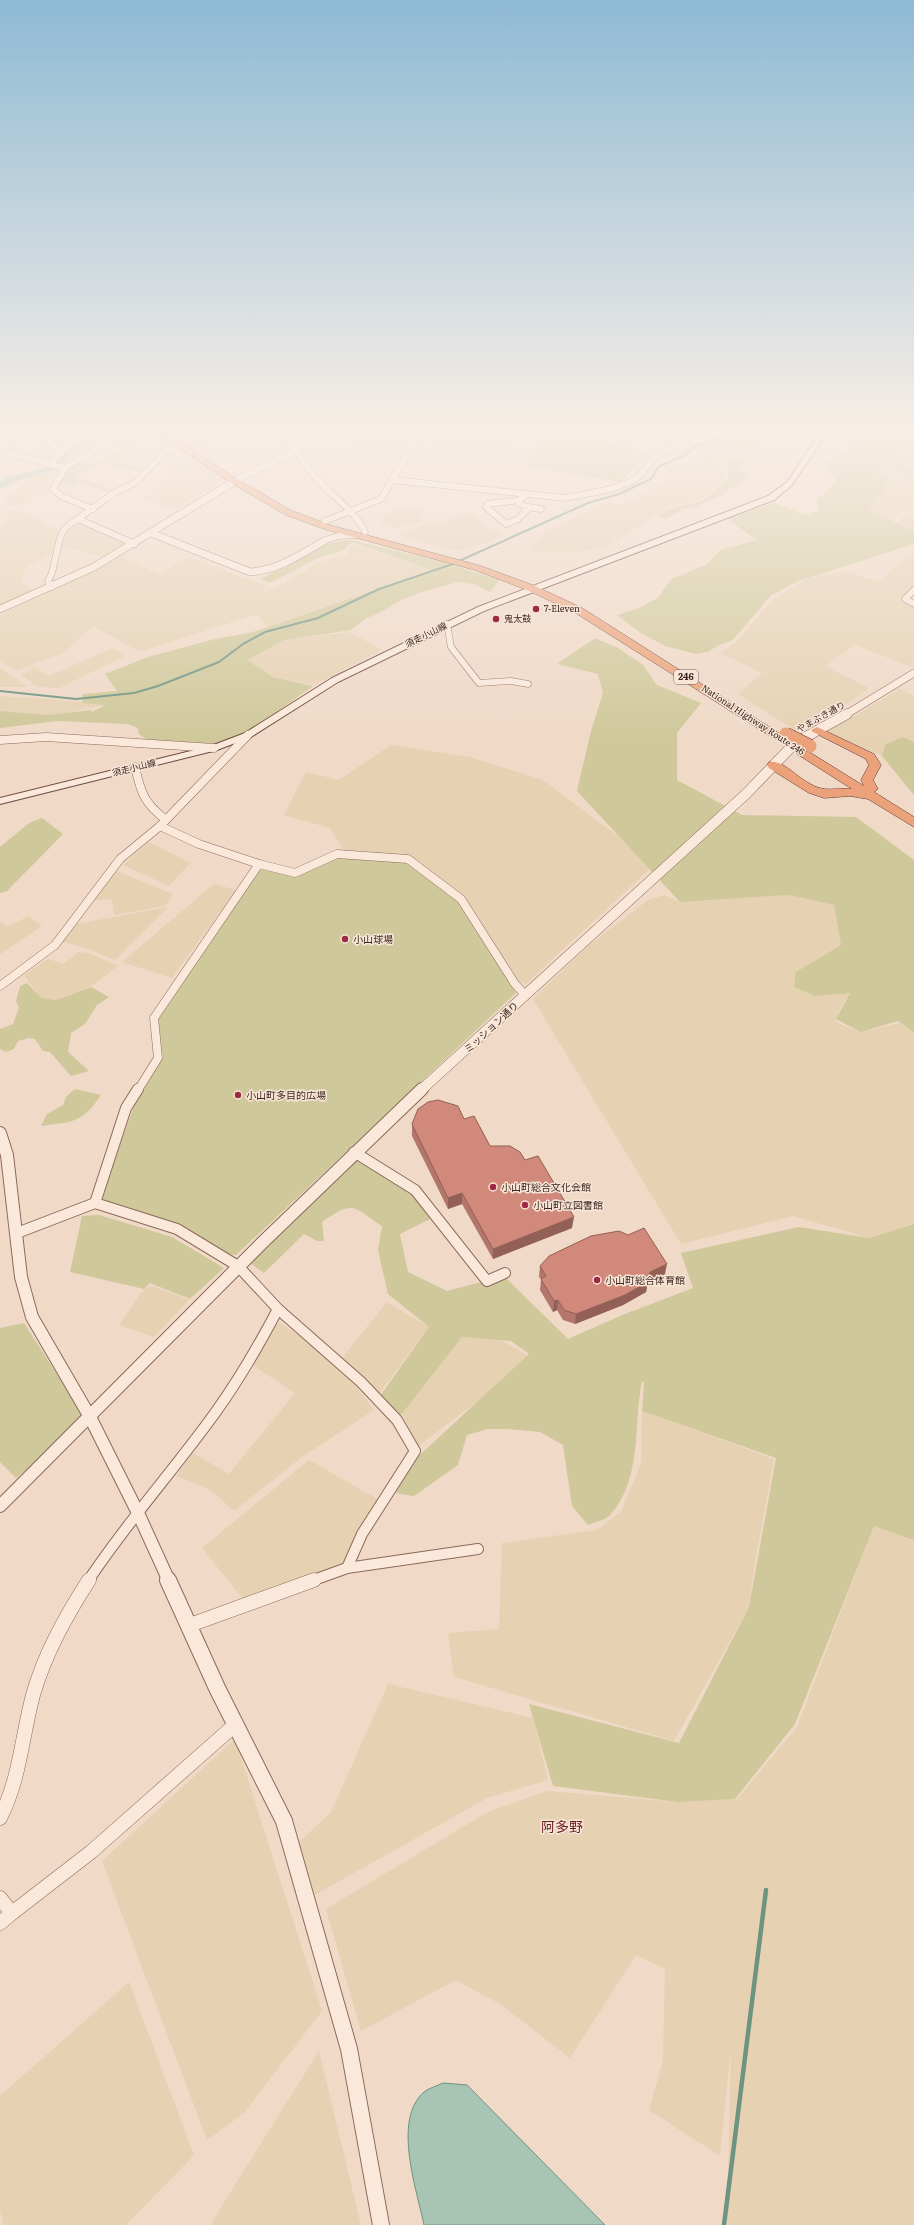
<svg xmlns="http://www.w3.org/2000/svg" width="914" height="2225" viewBox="0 0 914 2225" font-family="Literata,'Noto Sans JP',serif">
<rect width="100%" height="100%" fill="#f0d9c7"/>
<g fill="#e6d1b3">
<polygon points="423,429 518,429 514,432 502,458 470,457 444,451 422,436 403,459 351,452 354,439 371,440 376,430 420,434"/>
<polygon points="914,446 914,470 890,460 905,451"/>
<polygon points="714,447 726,480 697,501 671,506 607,546 573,553 527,551 543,533 607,502 621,504 641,495 663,482 668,465 700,460 699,449"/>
<polygon points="193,461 221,478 219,483 174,510 145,498 169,477 171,470 167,468"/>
<polygon points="873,467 893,468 914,475 914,509 900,514 892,521 867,510"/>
<polygon points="56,472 47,490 26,505 3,506 8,496 34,476"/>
<polygon points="394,507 426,512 422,515 422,521 394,528 381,524 383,517"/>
<polygon points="11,511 26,512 58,530 53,552 26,567 21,581 34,591 0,606 0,527"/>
<polygon points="467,512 489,528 504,533 499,538 463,551 442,548 395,534 421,526 443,523"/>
<polygon points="914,514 914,531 899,525 902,517"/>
<polygon points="77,522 80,522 127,543 102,557 62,546 66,533"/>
<polygon points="353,544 433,569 267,627 257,614 140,652 93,626 63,653 15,671 0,661 0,615 123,557 159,574 188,557 265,586 264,592 283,584 318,563 347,554"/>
<polygon points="908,557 914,559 914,585 901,598 914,607 914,668 855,645 825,666 869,688 846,705 796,731 738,694 762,673 720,653 737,641 773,599 807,579 830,574 849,572 878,582"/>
<polygon points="349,632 381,649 376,653 314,685 273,677 246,660 282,640"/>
<polygon points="112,648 125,656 59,688 38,687 21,675 35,667 49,676"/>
<polygon points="0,668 28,687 0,687"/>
<polygon points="900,689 914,696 914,741 903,737 888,743 882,756 826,732"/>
<polygon points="0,696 73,701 106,705 47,716 0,711"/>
<polygon points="391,745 470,757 543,780 655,864 525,985 519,982 465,898 410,856 344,851 330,828 284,815 306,772 339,780"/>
<polygon points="149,842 190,863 169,886 123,865"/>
<polygon points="114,870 173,894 165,906 114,915 112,899 88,901"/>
<polygon points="214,884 236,890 172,978 122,962"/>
<polygon points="665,895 680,902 789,895 834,905 841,945 796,972 815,996 850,992 841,1007 835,1022 861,1032 904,1022 914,1032 914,1224 869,1238 793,1216 681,1244 533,999 589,945 648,900"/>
<polygon points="168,907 115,960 88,949 63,942 76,924"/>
<polygon points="29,916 42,926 0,954 0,922 7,927"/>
<polygon points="78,952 89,953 118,966 91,986 56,1000 40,998 24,975 48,959 64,964"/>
<polygon points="153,1286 189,1300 154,1337 119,1325 144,1289"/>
<polygon points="387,1302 429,1327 378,1395 340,1365 374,1410 302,1457 234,1511 211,1490 176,1476 193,1453 229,1474 295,1393 248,1362 279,1322 338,1363"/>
<polygon points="462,1337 501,1340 527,1355 515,1373 417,1447 402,1413"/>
<polygon points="642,1411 774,1459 755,1562 749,1607 674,1741 454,1677 448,1633 499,1629 502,1543 597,1530 621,1512 641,1463"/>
<polygon points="309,1460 379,1500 349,1563 245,1601 202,1548"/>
<polygon points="875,1523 914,1538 914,2225 727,2225 731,2046 720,2156 649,2110 663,2061 665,1969 636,1955 570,2058 500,2004 456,1980 361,2031 326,1909 488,1812 547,1791 678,1802 735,1799 736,1804 737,1799 797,1727"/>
<polygon points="388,1684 533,1718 548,1780 487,1798 315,1895 299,1842 331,1812"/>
<polygon points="235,1739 322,2011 244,2113 207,2140 102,1861"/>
<polygon points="129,1982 194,2155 126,2225 3,2225 0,2210 0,2096"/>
<polygon points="319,2051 361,2225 211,2225 226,2199"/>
</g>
<g fill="#cfc89a">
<polygon points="728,429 752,429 761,435 747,451 738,452 732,446 722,443"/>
<polygon points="895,429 914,429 914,444 892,461 914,470 914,473 908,474 891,468 874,467 888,484 868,509 914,531 914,544 798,581 770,596 733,640 717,646 708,652 696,654 665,646 641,633 617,615 639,608 658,598 670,580 707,564 720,550 757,540 727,519 774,503 806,515 819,510 817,500 837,480 823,466 842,451 867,441 886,443"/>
<polygon points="544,431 652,452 620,482 525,466"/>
<polygon points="143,433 145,435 131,444 136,451 114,458 113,461 144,468 139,472 104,464 78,475 79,479 114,490 109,493 82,482 74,487 66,483 58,486 68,469 78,463 98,463"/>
<path d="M726,457l22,2 3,5 -7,-2 -5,6 12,7 -29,20 -25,11 -14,3 -17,10 -8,-3c17,-12 23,-9 41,-14 10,-4 21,-16 29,-24v-16z"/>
<polygon points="346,540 355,541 447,563 499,580 490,592 473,584 458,582 422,592 403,599 381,612 365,619 351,630 284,640 247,660 273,677 313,686 246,734 211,745 151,743 139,734 138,728 128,724 58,721 0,728 0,711 48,715 91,710 92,712 105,705 82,703 83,694 117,691 105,674 148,657 211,640 253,632 432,570 355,543 350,543 344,550 316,559 270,583 261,579 321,545"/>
<polygon points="595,638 618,648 643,665 657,685 701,703 677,733 677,780 742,815 856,817 914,860 914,1032 898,1021 861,1032 836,1019 850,993 815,996 794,987 796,972 841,945 834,905 789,895 680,902 577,791 591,731 603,693 598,674 557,664"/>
<polygon points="903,737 914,742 914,795 882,756 886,744"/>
<polygon points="42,818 63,834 7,891 0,893 0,847 29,823"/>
<polygon points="338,856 407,863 457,901 516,993 236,1255 226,1254 179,1224 105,1202 102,1196 135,1103 163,1058 158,1020 259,871 264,869 295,876"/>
<polygon points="27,983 41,998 56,1000 91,987 109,997 97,1005 85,1024 71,1033 68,1052 89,1071 71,1076 50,1052 43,1051 35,1039 29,1038 18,1041 14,1049 6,1052 0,1049 0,1029 13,1024 19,1008 16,1001 20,986"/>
<path d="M75,1089l26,6c-20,29 -27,26 -60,31l6,-12 16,-9 3,-8z"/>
<path d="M357,1154l49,26 24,39 -30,15 8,38 39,19 57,-15 64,63 52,-23 73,-28 -12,-35 118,-26 70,11 45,-14v316l-40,-14 -79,198 -60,75 -57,3 -125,-16 -24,-82 150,39 70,-136 27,-149 -134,-47 2,-28 -2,-2c-9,44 1,97 -32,134 -4,5 -15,7 -22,10l-16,-19 -9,-61 -23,-13 -32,-3h-20l-21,6 -9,30 -44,31 -18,-3 14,-29 119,-110 -18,-13 -49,-4 -65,83 -19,-21 51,-72 -41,-33 -10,-44 4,-24c-29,-19 -28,-27 -60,-4l2,19h-7l-13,-7 -40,39 -17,-12z"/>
<polygon points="99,1215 172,1237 224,1268 190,1299 150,1283 144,1289 70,1272 82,1216"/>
<polygon points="24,1323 87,1421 16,1478 0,1462 0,1328"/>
</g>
<path fill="#a8c4b5" stroke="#6e9380" d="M443,2083l24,2 138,140h-181c-7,-35 -32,-105 0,-133 5,-4 13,-6 19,-9z"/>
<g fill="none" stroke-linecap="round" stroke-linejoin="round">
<polyline stroke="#6e9380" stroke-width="2" points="0,691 76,699 134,693 158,686 219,662 243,644 265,632 318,618 379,589 450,565 588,503 619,494 651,479 658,467 685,455 694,447 720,438 729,429"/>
<polyline stroke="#6e9380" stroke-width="4.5" points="724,2225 766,1890"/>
<polygon fill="#a8c4b5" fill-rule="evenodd" points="101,429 115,429 86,444 57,470 14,482 0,489 0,482 6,478 49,466 80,440"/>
<g stroke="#8d695b" stroke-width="7">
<g id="minor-far3">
<polyline points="33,429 61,452"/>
<path d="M283,429c10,18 21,36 35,51 15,17 37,31 47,52"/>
<polyline points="375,429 420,435"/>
<polyline points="0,444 1,448 7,453 65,468"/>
<polyline points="0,444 31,429"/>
<polyline points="50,464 72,441 94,429"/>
<polyline points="393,480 566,498 611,489 632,481 639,476 654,458 674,448 676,444 668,429"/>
<polygon points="519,500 519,504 528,507 528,509 518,519 506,524 486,507 488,504"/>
<polyline points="519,500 527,494"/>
<polyline points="528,507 541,509"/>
<polyline points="93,509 61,496 53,489 65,468 122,434"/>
<polyline points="78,519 135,544"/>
<polyline points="325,521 381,499 422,429"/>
<polyline points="326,540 338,536 355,535"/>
<polyline points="52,587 48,581 52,573 60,538 65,528 114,493 135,483 166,451 226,429"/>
<polyline points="914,590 905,599 914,604"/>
<polyline points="447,624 451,647 479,683 511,681 528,684"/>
</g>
</g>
<g stroke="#8d695b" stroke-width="9">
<g id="minor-far2">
<polyline points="0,740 46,737 214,748"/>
<path d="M135,767c6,26 9,36 31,53"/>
<polyline points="160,826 199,844 259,864 295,873 337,854 408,859 461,899 515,984 525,995"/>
<polyline points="0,986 55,945 120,859 160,826 248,735"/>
<polyline points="138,1090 158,1058 154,1018 259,864"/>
</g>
</g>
<g stroke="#8d695b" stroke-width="12">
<g id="minor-far1">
<polyline points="354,1152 415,1190 487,1281 505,1273"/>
<polyline points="95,1203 126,1108 138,1089"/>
<polyline points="17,1233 95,1203 177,1229 238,1266 278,1309 361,1382 397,1420 415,1451 362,1534 347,1568"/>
<path d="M88,1581c39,-59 86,-111 127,-168 24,-33 44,-68 63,-104"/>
<polyline points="311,1581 347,1568 478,1549"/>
</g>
</g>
<g stroke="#8d695b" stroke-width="15">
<g id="minor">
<polyline points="190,1625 314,1580"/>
<path d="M0,1818c20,-39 22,-82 33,-123 12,-42 33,-79 56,-115"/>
<polyline points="0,1898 12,1913 91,1852 236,1724"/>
<polyline points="0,1923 12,1913"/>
</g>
</g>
<g stroke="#8d695b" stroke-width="8">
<g id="tertiary-far3">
<path d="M151,533l99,39c29,-2 51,-18 76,-32"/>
<polyline points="0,609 94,567 240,478 338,429"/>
<polyline points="845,715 914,673"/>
</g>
</g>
<g stroke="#8d695b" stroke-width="11">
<polyline id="tertiary-far2" points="421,1090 747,793 795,743 847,714"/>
</g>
<g stroke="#8d695b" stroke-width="14">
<g id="tertiary-far1">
<polyline points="0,1133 7,1155 21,1277 32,1317 90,1417 138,1513 169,1581"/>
<polyline points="0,1506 264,1241 422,1089"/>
</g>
</g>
<g stroke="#8d695b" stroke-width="18">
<polyline id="tertiary" points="168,1580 217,1688 284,1821 349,2049 381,2225"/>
</g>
<g stroke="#6f4a3e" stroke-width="2">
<polygon id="secondary" points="823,429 830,429 792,485 774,500 484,611 338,682 251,737 217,750 0,804 0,798 211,746 245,733 332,678 478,607 768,496 787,482"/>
</g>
<g stroke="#5b382f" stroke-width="1">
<g id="trunk">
<polygon points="150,429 161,429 237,479 292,511 333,526 481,566 535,586 582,608 785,737 783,739 775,739 574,612 527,590 475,570 327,530 286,515 231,483"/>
<path d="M817,727l57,27 7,11 -8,15 5,9 -4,3 40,25v10l-46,-28 -18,-3 -26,2 -15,-5 -40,-25 -2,-3 2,-3c12,-3 27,14 38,20 19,12 25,5 45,7l-55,-35 -2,-3 2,-3 4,-1 63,39 -3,-6 8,-15 -3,-6 -53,-27 -2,-2z"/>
</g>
</g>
<use href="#minor-far3" stroke="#fae9db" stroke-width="6"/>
<use href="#minor-far2" stroke="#fae9db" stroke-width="8"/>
<use href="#minor-far1" stroke="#fae9db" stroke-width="10"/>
<use href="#minor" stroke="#fae9db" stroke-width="14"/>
<use href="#tertiary-far3" stroke="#fae9db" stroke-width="7"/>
<use href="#tertiary-far2" stroke="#fae9db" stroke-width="10"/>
<use href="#tertiary-far1" stroke="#fae9db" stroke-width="12"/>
<use href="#tertiary" stroke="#fae9db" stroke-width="16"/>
<use href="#secondary" fill="#fae9db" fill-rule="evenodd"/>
<use href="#trunk" fill="#eba27a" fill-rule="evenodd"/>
<g stroke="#5b382f" stroke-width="14" stroke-linecap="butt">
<polyline id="trunk-bridge" points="786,734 810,746"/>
</g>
<use href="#trunk-bridge" stroke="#eba27a" stroke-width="13"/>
</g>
<g fill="#b3766a">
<polygon points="464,1119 490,1146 572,1228 493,1259 462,1204 448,1209 412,1136 412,1124"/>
<polygon points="540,1266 665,1274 648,1282 646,1292 623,1305 575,1324 563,1320 557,1310 553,1312 540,1290 541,1279 539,1277"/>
</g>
<g fill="#926056">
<polygon points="462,1193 462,1204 448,1209 448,1198"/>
<polygon points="574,1217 572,1228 493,1259 493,1249"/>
<polygon points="667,1264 665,1274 648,1282 646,1292 623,1305 575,1324 576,1314 650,1272"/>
<polygon points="558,1300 557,1310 553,1312 554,1301"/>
</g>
<g fill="#d0897b" stroke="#926056">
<polygon points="438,1100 458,1106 464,1119 474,1116 490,1146 510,1146 520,1152 525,1160 538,1156 574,1217 493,1249 462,1193 448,1198 412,1124 418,1109 428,1102"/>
<polygon points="644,1228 667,1264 650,1272 648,1282 625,1295 576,1314 564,1310 558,1300 554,1301 541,1279 546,1276 540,1266 549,1256 591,1236 619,1231 628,1235"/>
</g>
<linearGradient id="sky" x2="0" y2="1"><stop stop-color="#8ebad4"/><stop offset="0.58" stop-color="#f8eee6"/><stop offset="1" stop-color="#f8eee6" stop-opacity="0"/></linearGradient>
<rect width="914" height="741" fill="url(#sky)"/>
<g fill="#9f2847" stroke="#f7e6d7" stroke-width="1.5">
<circle cx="536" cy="609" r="4"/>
<circle cx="496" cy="619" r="4"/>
<circle cx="345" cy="939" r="4"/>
<circle cx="238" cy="1095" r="4"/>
<circle cx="493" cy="1187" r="4"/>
<circle cx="525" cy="1205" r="4"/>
<circle cx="597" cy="1280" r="4"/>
</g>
<g text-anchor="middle" stroke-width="3" stroke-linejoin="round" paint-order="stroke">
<g font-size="9" fill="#3d261f" stroke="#f7e6d7" text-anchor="start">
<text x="544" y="612">7-Eleven</text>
<text x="504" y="622">鬼太鼓</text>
</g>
<g font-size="9" fill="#3d261f" stroke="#f7e6d7">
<text transform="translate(426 635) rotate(-26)" y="3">須走小山線</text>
<text transform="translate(821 717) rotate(-29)" y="3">やまぶき通り</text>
<text transform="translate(753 720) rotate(33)" y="3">National Highway Route 246</text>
<text transform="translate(134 768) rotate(-14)" y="3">須走小山線</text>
</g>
<rect fill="#f7e6d7" stroke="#756056" stroke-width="1" x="674" y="670" width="24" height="14" rx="3"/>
<g font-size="9" font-weight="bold" fill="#3d261f">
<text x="686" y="680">246</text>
</g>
<g font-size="10" fill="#3d261f" stroke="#f7e6d7" text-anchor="start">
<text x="353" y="943">小山球場</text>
<text x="246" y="1099">小山町多目的広場</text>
<text x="501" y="1191">小山町総合文化会館</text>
<text x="533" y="1209">小山町立図書館</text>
<text x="605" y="1284">小山町総合体育館</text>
</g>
<g font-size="10" fill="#3d261f" stroke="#f7e6d7">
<text transform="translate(491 1027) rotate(-43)" y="4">ミッション通り</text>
</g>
<g font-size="14" fill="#6b1d20" stroke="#f7e6d7">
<text x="562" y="1832">阿多野</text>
</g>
</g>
</svg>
